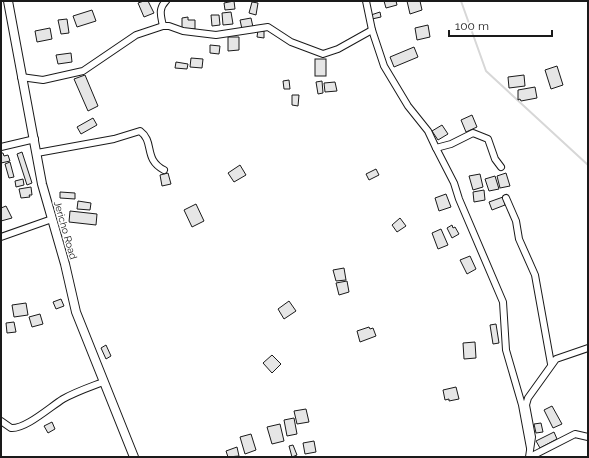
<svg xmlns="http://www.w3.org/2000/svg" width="589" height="458" viewBox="0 0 589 458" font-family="Raleway,sans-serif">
<rect width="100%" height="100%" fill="#fff"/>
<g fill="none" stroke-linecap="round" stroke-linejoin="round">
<polyline stroke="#d7d7d7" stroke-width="2" points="461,1 486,71 588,165"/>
</g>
<g fill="#e6e6e6" stroke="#1a1a1a">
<polygon points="144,1 148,1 154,13 144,17 138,3"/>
<polygon points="234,1 235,9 225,10 224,3"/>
<polygon points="384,1 396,1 397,5 386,8"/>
<polygon points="407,1 420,1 422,10 410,14"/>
<polygon points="252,2 258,3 256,15 249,13"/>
<polygon points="92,10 96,21 77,27 73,16"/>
<polygon points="231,12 233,24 223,25 222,13"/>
<polygon points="380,12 381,17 372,19 371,15"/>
<polygon points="211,15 219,15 220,25 212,26"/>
<polygon points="188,17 188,20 195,20 195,29 182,29 182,18"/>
<polygon points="251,18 253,27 242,29 240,20"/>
<polygon points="67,19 69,33 61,34 58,20"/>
<polygon points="428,25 430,37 417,40 415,28"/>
<polygon points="50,28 52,39 37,42 35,31"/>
<polygon points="258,30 264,31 264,38 257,37"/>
<polygon points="228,37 239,37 239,50 228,51"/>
<polygon points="210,45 220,46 219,54 210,53"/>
<polygon points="414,47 418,57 394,67 390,57"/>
<polygon points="71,53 72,62 58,64 56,55"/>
<polygon points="191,58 203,59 202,68 190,67"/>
<rect x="315" y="59" width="11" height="17"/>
<polygon points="176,62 188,64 187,69 175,68"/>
<polygon points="557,66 563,85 551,89 545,70"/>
<polygon points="85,75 98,106 88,111 74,79"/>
<polygon points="524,75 525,86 509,88 508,77"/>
<polygon points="289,80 290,89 284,89 283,81"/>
<polygon points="322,81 323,93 318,94 316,82"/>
<polygon points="335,82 337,91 325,92 324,83"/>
<polygon points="535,87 537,98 521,101 520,99 518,100 518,90"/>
<polygon points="292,95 299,95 298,106 292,105"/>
<polygon points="472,115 477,127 466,132 461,120"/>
<polygon points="93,118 97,125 81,134 77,127"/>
<polygon points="442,125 448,134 438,140 432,131"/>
<polygon points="22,152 32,183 27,185 17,154"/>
<polygon points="1,153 3,153 4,156 8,155 10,161 1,163"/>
<polygon points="10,162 14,177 9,178 5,164"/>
<polygon points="240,165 246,175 234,182 228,173"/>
<polygon points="376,169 379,175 369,180 366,174"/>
<polygon points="168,173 171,184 162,186 160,175"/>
<polygon points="506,173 510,186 500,188 497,176"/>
<polygon points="480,174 483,187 473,190 469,176"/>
<polygon points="495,176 499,189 489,191 485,179"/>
<polygon points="23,179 24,185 16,187 15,181"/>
<polygon points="31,187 32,195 29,195 30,197 21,198 19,189"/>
<polygon points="484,190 485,200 474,202 473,192"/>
<polygon points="60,192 75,193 75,199 60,198"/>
<polygon points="446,194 451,207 439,211 435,198"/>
<polygon points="503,197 505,205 492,210 489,202"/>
<polygon points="78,201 91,203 90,210 77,209"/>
<polygon points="196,204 204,221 192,227 184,210"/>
<polygon points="6,206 12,218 1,221 1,208"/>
<polygon points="70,211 97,214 96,225 69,222"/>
<polygon points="400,218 406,226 397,232 392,225"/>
<polygon points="452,225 453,228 455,227 459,234 452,238 447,228"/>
<polygon points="441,229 448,245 438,249 432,233"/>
<polygon points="470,256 476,269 467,274 460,260"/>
<polygon points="344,268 346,280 336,281 333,270"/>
<polygon points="347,281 349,292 339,295 336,283"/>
<polygon points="61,299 64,306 56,309 53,302"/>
<polygon points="289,301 296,311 284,319 278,309"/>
<polygon points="26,303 28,315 14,317 12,305"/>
<polygon points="40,314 43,324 32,327 29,317"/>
<polygon points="14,322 16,332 7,333 6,323"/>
<polygon points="496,324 499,343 493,344 490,325"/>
<polygon points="369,327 370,329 373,328 376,336 360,342 357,331"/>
<polygon points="475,342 476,358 464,359 463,343"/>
<polygon points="106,345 111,356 106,359 101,348"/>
<polygon points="272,355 281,364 272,373 263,363"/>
<polygon points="456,387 459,399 449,401 449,399 445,400 443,390"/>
<polygon points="552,406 562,424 553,428 544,410"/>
<polygon points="306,409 309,422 297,424 294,411"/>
<polygon points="294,418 297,434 287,436 284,420"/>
<polygon points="52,422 55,429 48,433 44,426"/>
<polygon points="541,423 543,432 536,433 534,424"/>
<polygon points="280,424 284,441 272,444 267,427"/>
<polygon points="554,432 557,439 540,448 536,441"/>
<polygon points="251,434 256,450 245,454 240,437"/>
<polygon points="314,441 316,452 305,454 303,443"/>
<polygon points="293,445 297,455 292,457 289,446"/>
<polygon points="237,447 239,456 228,457 226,451"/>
</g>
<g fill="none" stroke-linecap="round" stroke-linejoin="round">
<g stroke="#1a1a1a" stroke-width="8">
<g id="minor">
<polyline points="366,1 372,30 384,66 408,106 428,131 436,148 451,144 473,133 488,139 495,159 501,167"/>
<path d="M163,26c-2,-10 -5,-17 3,-25"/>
<polyline points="21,77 43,80 83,71 136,35 163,26 169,26 183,31 216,35 268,27 291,42 323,54 338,49 372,30"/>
<polyline points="1,147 35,139"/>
<polyline points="436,148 454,183 459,199 503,302 506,350 522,405 530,448"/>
<path d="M37,153l77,-14 26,-8c15,11 3,28 24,39"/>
<polyline points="506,198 516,221 519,239 535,275 551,364"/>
<polyline points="1,237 52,219"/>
<path d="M1,421l10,7c15,1 39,-21 52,-29 12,-7 27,-12 40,-17"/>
<polyline points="529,457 532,437 526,405 528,398 556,359 588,348"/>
<polyline points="530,457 575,434 588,437"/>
</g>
</g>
<g stroke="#1a1a1a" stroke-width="10">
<polyline id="tertiary" points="8,1 42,184 65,264 76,312 134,457"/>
</g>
<use href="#minor" stroke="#fff" stroke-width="6"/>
<use href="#tertiary" stroke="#fff" stroke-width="8"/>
</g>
<g text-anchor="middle" stroke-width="3" stroke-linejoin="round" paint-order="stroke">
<g font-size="10" fill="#1a1a1a" stroke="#fff">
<text transform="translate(66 230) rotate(74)" y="4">Jericho Road</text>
</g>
</g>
<rect width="589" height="458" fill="none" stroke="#1a1a1a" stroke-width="4"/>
<path d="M449 30v6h103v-6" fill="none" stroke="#1a1a1a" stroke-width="2"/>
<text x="455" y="30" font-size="12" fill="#1a1a1a" stroke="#ffffff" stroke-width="3" paint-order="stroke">100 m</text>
</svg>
